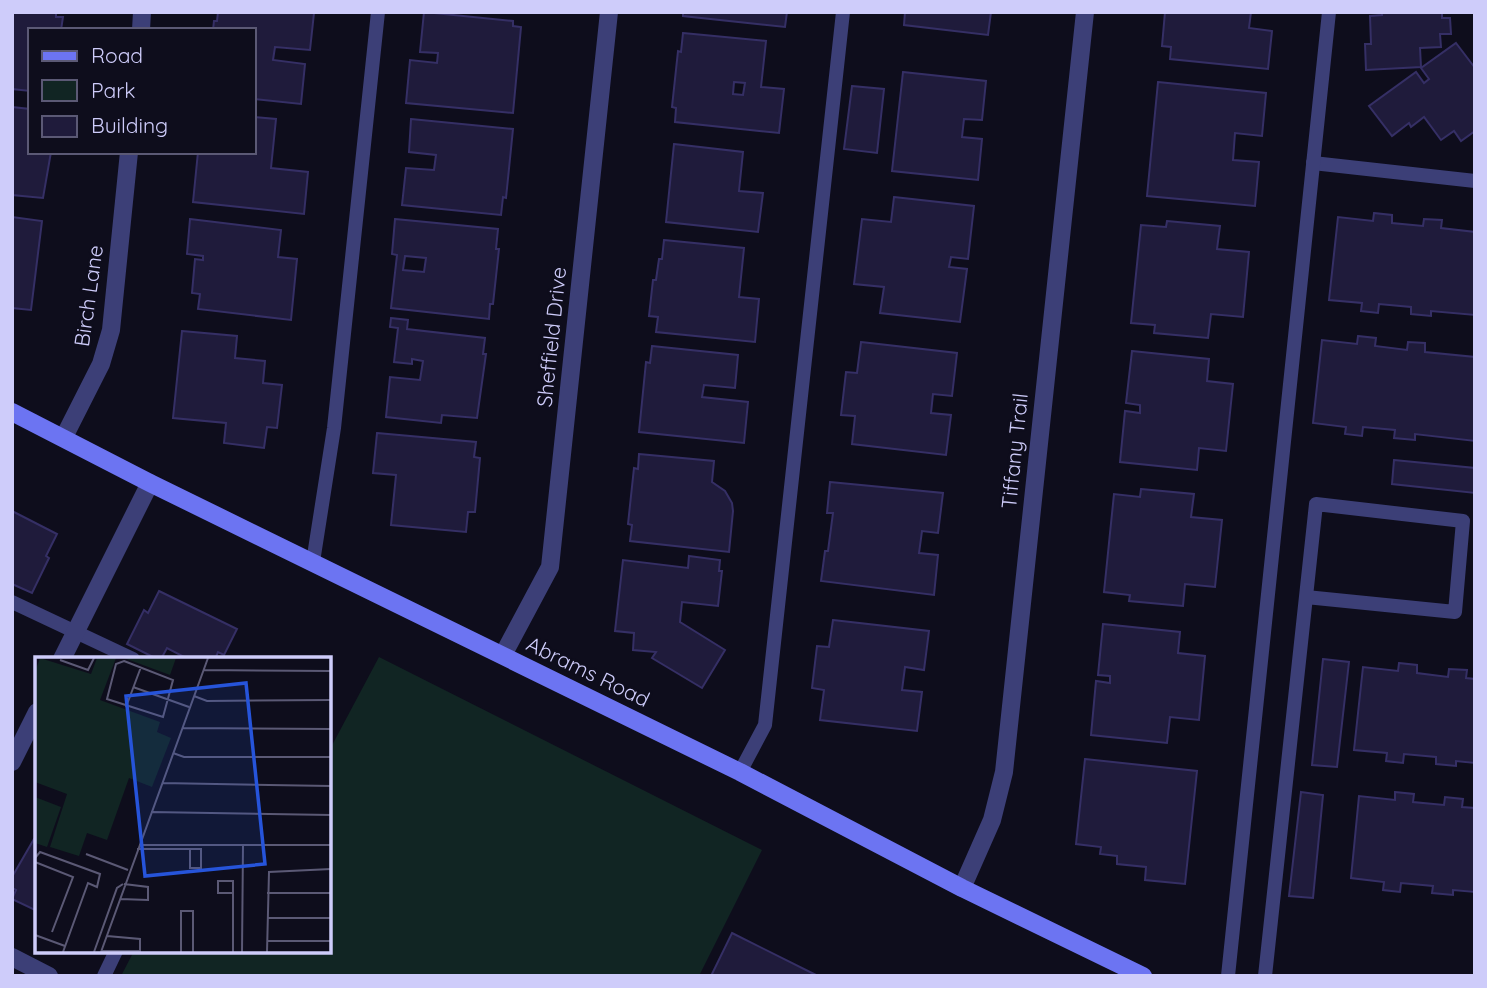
<svg xmlns="http://www.w3.org/2000/svg" width="1487" height="988" viewBox="0 0 1487 988" font-family="Quicksand,sans-serif">
<rect width="100%" height="100%" fill="#0e0d1c"/>
<polygon fill="#112523" points="379,657 762,850 699,976 121,976 134,951 329,951 329,751"/>
<g fill="#1f1b3b" stroke="#352f65" stroke-width="2" fill-rule="evenodd">
<polygon points="12,12 56,12 56,17 63,17 61,30 30,30 30,91 12,89"/>
<polygon points="218,12 314,13 310,50 275,47 273,60 305,64 301,104 254,99 254,30 213,30 214,21 217,21"/>
<polygon points="424,12 513,21 513,26 521,27 513,113 406,103 410,60 437,63 438,53 420,52"/>
<polygon points="683,12 787,12 785,27 683,16"/>
<polygon points="905,12 991,12 988,35 904,25"/>
<polygon points="1165,12 1251,12 1249,28 1272,31 1268,69 1170,59 1171,47 1162,46"/>
<polygon points="1382,12 1442,12 1442,18 1450,18 1451,34 1440,34 1441,47 1420,48 1421,67 1366,70 1365,44 1371,44 1370,16 1382,15"/>
<path d="M683,33l83,8 -5,46 23,2 -5,44 -104,-11 1,-14 -4,-1 6,-56 3,1zM734,82l11,1 -2,12 -10,-1z"/>
<polygon points="1456,43 1475,68 1475,131 1461,141 1454,131 1441,140 1424,117 1411,127 1409,123 1392,136 1369,106 1416,72 1424,83 1429,79 1421,68"/>
<polygon points="903,72 986,81 982,120 964,119 962,137 982,139 978,180 892,171"/>
<polygon points="1158,82 1266,93 1262,136 1235,133 1233,160 1259,162 1255,206 1147,196"/>
<polygon points="852,86 884,89 877,153 844,149"/>
<polygon points="12,107 30,109 30,152 51,152 43,198 12,195"/>
<polygon points="254,117 276,119 271,168 308,172 304,214 193,202 198,152 254,152"/>
<polygon points="411,119 513,129 506,198 503,197 501,215 402,205 406,168 434,170 436,155 409,152"/>
<polygon points="674,144 743,152 739,191 763,193 758,232 666,222"/>
<polygon points="894,197 974,206 968,259 951,257 949,267 967,269 960,322 880,313 884,287 854,284 862,219 891,222"/>
<polygon points="1374,213 1392,215 1392,223 1423,226 1424,219 1442,220 1441,228 1475,232 1475,315 1431,311 1431,316 1411,314 1411,307 1379,304 1378,313 1361,311 1362,303 1329,300 1338,217 1373,221"/>
<polygon points="12,217 42,221 31,310 12,308"/>
<polygon points="190,219 281,230 278,257 297,259 291,320 198,309 200,294 192,293 195,259 203,260 203,256 187,254"/>
<path d="M395,219l103,10 -2,20h3l-6,55h-3l-1,15 -98,-11 6,-53 -5,-1zM405,256l21,2 -2,14 -21,-2z"/>
<polygon points="1167,221 1220,226 1217,249 1249,252 1243,317 1211,314 1208,338 1154,333 1155,325 1131,323 1141,225 1166,227"/>
<polygon points="664,240 744,248 739,297 759,299 755,342 656,332 658,317 649,316 653,280 656,280 659,259 662,259"/>
<polygon points="391,318 408,320 407,329 485,338 483,354 486,354 477,418 442,415 441,423 386,417 390,377 420,380 423,361 412,359 412,364 394,362 398,328 390,327"/>
<polygon points="182,331 237,336 235,358 265,361 263,383 282,385 277,428 267,427 264,448 224,443 226,423 173,418"/>
<polygon points="1358,336 1376,338 1375,346 1407,350 1408,342 1425,343 1425,352 1475,357 1475,441 1415,434 1415,440 1394,438 1395,430 1363,427 1362,436 1345,434 1346,427 1313,423 1322,340 1357,344"/>
<polygon points="861,342 957,353 952,396 933,394 931,413 951,415 946,455 852,444 855,416 841,415 846,372 857,373"/>
<polygon points="652,346 738,355 735,388 704,385 702,397 748,402 744,443 639,432 646,362 650,363"/>
<polygon points="1132,351 1209,359 1207,381 1233,384 1226,451 1199,448 1197,470 1120,462 1125,411 1140,413 1140,405 1126,403"/>
<polygon points="377,433 476,442 474,457 480,458 475,512 468,512 466,532 391,525 396,475 373,473"/>
<polygon points="639,454 714,461 712,482 725,491 732,503 733,511 729,552 630,541 632,525 628,524 634,468 638,469"/>
<polygon points="1394,460 1475,468 1475,493 1392,484"/>
<polygon points="830,482 943,493 938,533 922,531 919,553 938,555 934,595 821,581 825,551 828,551 833,513 827,513"/>
<polygon points="1141,489 1194,494 1191,517 1222,520 1215,587 1185,584 1183,606 1129,601 1130,595 1104,592 1114,494 1140,497"/>
<polygon points="12,511 57,534 46,556 49,558 32,593 12,584"/>
<polygon points="689,556 720,560 719,571 722,571 718,606 682,602 680,622 725,650 702,688 652,658 656,652 633,650 634,633 615,631 623,560 688,568"/>
<polygon points="159,591 237,629 224,655 218,652 215,659 188,659 167,648 161,659 157,659 127,644 144,610 148,613"/>
<polygon points="833,620 929,631 924,670 905,667 902,690 922,692 917,731 820,720 824,690 812,688 817,646 829,647"/>
<polygon points="1103,624 1180,632 1178,653 1205,656 1199,720 1170,717 1167,743 1091,735 1096,681 1110,683 1110,676 1098,675"/>
<polygon points="1323,659 1349,662 1337,767 1312,765"/>
<polygon points="1399,663 1417,665 1417,673 1448,677 1449,669 1467,670 1466,678 1475,679 1475,763 1456,761 1456,766 1436,764 1436,757 1404,754 1403,763 1386,761 1387,753 1354,750 1363,667 1398,671"/>
<polygon points="1085,759 1197,771 1185,884 1145,880 1146,867 1117,864 1117,856 1100,854 1101,847 1076,844"/>
<polygon points="1301,792 1323,795 1313,898 1289,896"/>
<polygon points="1395,792 1414,794 1413,802 1444,805 1445,797 1463,799 1462,807 1475,808 1475,892 1453,890 1453,895 1432,893 1433,886 1401,883 1400,892 1383,890 1384,882 1351,878 1359,796 1395,800"/>
<polygon points="34,839 37,840 37,911 12,899 16,890 12,888 12,877"/>
<polygon points="732,933 818,976 711,976"/>
</g>
<g fill="none" stroke-linecap="round" stroke-linejoin="round">
<g stroke="#3c3f77" stroke-width="14">
<polyline points="1313,163 1475,181"/>
<polyline points="313,562 334,428 378,12"/>
<polyline points="12,602 133,659"/>
<polyline points="740,772 765,725 843,12"/>
<polyline points="104,976 116,951"/>
<polyline points="1228,976 1329,12"/>
<polyline points="1265,976 1316,504 1463,521 1455,612 1306,597"/>
</g>
<g stroke="#3c3f77" stroke-width="18">
<polyline points="141,30 142,12"/>
<polyline points="64,437 101,364 111,330 129,152"/>
<polyline points="503,655 550,567 609,12"/>
<polyline points="62,659 150,483"/>
<polyline points="12,762 37,712"/>
<polyline points="962,888 992,820 1004,772 1085,12"/>
<polyline points="12,957 49,976"/>
</g>
<polyline stroke="#6c74f2" stroke-width="18" points="12,412 150,483 740,772 962,888 1143,976"/>
</g>
<g text-anchor="middle" stroke-width="5" stroke-linejoin="round" paint-order="stroke">
<g font-size="21" fill="#ceccfa" stroke="#0e0d1c">
<text transform="translate(89 296) rotate(-82)" y="7">Birch Lane</text>
<text transform="translate(552 337) rotate(-84)" y="7">Sheffield Drive</text>
<text transform="translate(1015 451) rotate(-84)" y="7">Tiffany Trail</text>
<text transform="translate(588 672) rotate(26)" y="7">Abrams Road</text>
</g>
</g>
<g transform="translate(35 657)">
<rect width="296" height="296" fill="#0e0d1c"/>
<path d="M5,1l51,16 6,-16h19l-16,42 60,22 -3,10 14,6 -19,49 -23,-9 -22,62 -20,-7 -8,23 -29,-9 17,-53 -32,-12v-110zM89,1h52l-6,17zM0,140l26,10 -14,40 -12,-4z" fill="#112523"/>
<path fill="none" stroke="#5b5975" stroke-width="2" d="M25,3l28,10 6,-12M89,4l49,19 -10,37 -56,-18 9,-35zM168,13l128,1M98,30l56,20M159,39l13,5 124,-1M91,50l15,-40M147,71l149,1M138,96l11,4h147M127,126l169,3M116,155l180,3M104,188h192M102,192h64v19h-11v-19M51,197l42,16M0,201l5,-6 60,22 -3,13 -9,-4 -25,69M0,205l38,15 -21,55M198,236h-15v-12h15v71M232,236h64M85,242l28,1v-13l-24,-3M232,261h64M0,278l30,11M232,284h64M66,294h39v-12l-33,-3M59,295l23,-64 6,-4M66,295l107,-294M146,295v-41h12v41M207,295l1,-107M232,295l2,-80 62,-3"/>
<path fill="#2654da" fill-opacity="0.15" stroke="#2654da" stroke-width="3.5" d="M211,26l19,181 -120,12 -19,-180z"/>
<rect width="296" height="296" fill="none" stroke="#ceccfa" stroke-width="3.5"/>
</g>
<rect width="1487" height="988" fill="none" stroke="#ceccfa" stroke-width="28"/>
<rect x="28" y="28" width="228" height="126" fill="#0e0d1c" stroke="#5b5975" stroke-width="2"/>
<rect x="42" y="51" width="35" height="10" fill="#6c74f2" stroke="#5b5975" stroke-width="2"/>
<text x="91" y="63" font-size="21" fill="#ceccfa">Road</text>
<rect x="42" y="80" width="35" height="21" fill="#112523" stroke="#5b5975" stroke-width="2"/>
<text x="91" y="98" font-size="21" fill="#ceccfa">Park</text>
<rect x="42" y="116" width="35" height="21" fill="#1f1b3b" stroke="#5b5975" stroke-width="2"/>
<text x="91" y="133" font-size="21" fill="#ceccfa">Building</text>
</svg>
